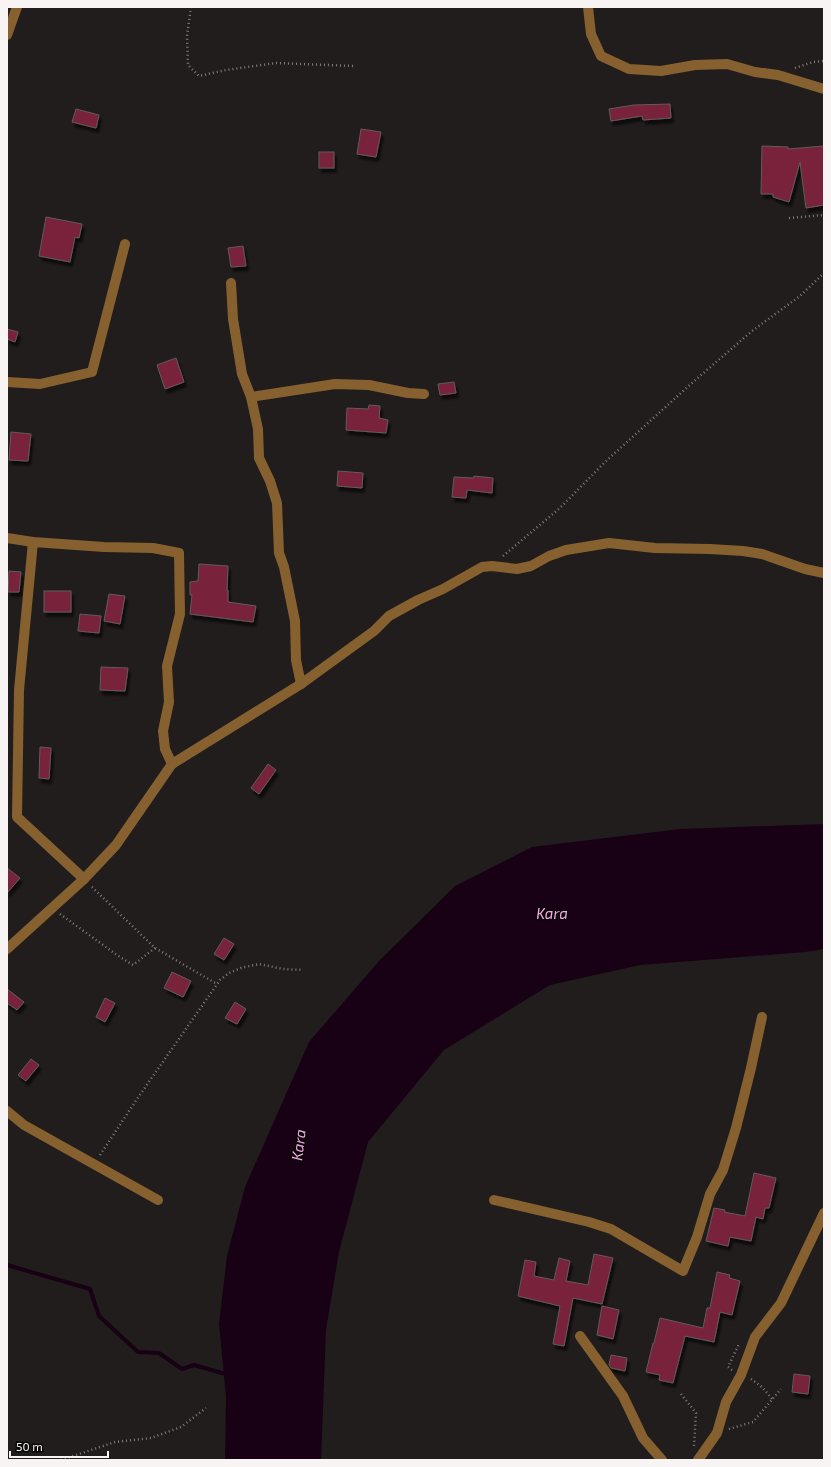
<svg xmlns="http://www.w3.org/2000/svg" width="831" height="1467" viewBox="0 0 831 1467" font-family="'Exo 2',sans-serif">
<defs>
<filter id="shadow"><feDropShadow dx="2.5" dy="4.5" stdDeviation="1" flood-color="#0009"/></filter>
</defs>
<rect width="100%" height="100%" fill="#211d1c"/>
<polygon fill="#180015" points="824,824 824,949 805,952 640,965 550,985 444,1050 368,1142 339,1252 326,1330 321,1460 225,1460 226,1397 219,1324 227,1256 245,1187 309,1042 379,961 455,886 532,847 680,829"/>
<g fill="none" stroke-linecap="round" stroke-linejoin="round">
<polyline stroke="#180015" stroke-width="4" points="7,1265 90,1289 99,1316 138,1352 159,1353 182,1369 194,1365 229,1375"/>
</g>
<g fill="#78203a" stroke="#615c5d" filter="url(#shadow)">
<polygon points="670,104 671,118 643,120 642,116 611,121 609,109 634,105"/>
<polygon points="76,109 99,115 96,128 72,122"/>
<polygon points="361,129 381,132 376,157 357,154"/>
<polygon points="762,146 788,147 788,149 824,146 824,205 806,208 800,162 789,202 773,197 773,194 761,194"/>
<rect x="319" y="152" width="15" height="16"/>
<polygon points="46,217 82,224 79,238 75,237 70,262 39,256"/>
<polygon points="243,246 246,266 231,267 228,248"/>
<polygon points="7,329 18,332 15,342 7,339"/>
<polygon points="176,358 184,382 165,389 157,365"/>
<polygon points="454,382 456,393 440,395 438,384"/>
<polygon points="369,405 380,406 379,418 388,420 386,433 346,430 347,408 368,409"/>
<polygon points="11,432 31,434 28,461 9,460"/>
<polygon points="338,471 363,473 362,488 337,486"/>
<polygon points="474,476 493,478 492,493 467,490 466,498 452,497 454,477 474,478"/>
<polygon points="199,564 228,566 227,590 228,590 228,602 256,606 253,622 190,614 192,595 190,595 190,582 198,581"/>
<polygon points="9,571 21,572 19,592 8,592"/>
<rect x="44" y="591" width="27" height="21"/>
<polygon points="109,594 125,596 120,624 104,621"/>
<polygon points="80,614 101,616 99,633 78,631"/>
<polygon points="101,667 128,668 125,691 100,690"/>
<polygon points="40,747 51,748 49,779 39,778"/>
<polygon points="268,764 276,770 259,794 251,788"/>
<polygon points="7,868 20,878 7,893"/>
<polygon points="224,938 234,944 224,960 214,954"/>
<polygon points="172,972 191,981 183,997 164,988"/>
<polygon points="7,989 24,1002 17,1010 7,1003"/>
<polygon points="105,998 115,1003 105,1022 96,1017"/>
<polygon points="235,1002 246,1009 237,1024 225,1018"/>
<polygon points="31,1059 39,1065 26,1081 18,1075"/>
<polygon points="754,1173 776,1178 769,1208 765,1208 763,1219 756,1217 751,1241 730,1237 728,1246 706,1241 714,1208 725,1210 724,1212 745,1216"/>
<polygon points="594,1254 613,1258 602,1304 573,1298 564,1346 553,1344 560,1306 518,1296 525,1260 536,1262 534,1276 554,1280 559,1258 570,1261 566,1281 588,1285"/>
<polygon points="717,1272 730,1275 729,1278 740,1281 732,1315 720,1312 714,1342 685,1336 673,1383 659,1380 660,1375 646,1372 653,1343 654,1343 660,1318 703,1328 707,1308 710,1308"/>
<polygon points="602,1306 619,1310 613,1339 597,1335"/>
<polygon points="611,1355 627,1358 625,1371 611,1368 609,1365"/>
<polygon points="794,1374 810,1376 808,1394 792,1392"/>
</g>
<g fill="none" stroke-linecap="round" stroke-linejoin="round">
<g stroke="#807d7c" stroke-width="2.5" stroke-dasharray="1 3" stroke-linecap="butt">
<polyline points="191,7 187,36 188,65 199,76 226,70 276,63 353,66"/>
<polyline points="795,68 813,62 824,61"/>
<polyline points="789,218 824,215"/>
<polyline points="503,556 560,508 605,462 692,383 752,331 800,296 824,273"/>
<polyline points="92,887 155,948 217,984"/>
<polyline points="60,914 117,955 133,965 155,948"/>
<polyline points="100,1155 137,1099 220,980 229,973 241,968 259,964 283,969 303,970"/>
<polyline points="732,1370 728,1367 739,1344"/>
<polyline points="751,1379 762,1387 773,1400"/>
<polyline points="681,1394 696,1413 694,1446"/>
<polyline points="729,1429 753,1422 781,1389"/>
<polyline points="61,1460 115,1442 151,1438 181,1427 206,1408"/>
</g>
<g stroke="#86612f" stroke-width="10">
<polyline points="588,7 591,34 601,56 629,69 661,71 695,65 727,64 755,72 778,75 824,89"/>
<polyline points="7,35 17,7"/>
<polyline points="231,283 233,319 242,374 251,397 258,429 259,458 270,481 277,503 279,553 284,567 295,621 296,660 301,684"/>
<polyline points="7,382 40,384 92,372 125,244"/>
<polyline points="251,397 335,384 369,385 408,393 424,394"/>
<polyline points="7,538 33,542 104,547 153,548 179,553 180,614 167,666 169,702 163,731 165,749 172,764"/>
<polyline points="33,542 19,690 17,817 84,879"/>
<polyline points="7,949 84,879 116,845 172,764 301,684 374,631 389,616 418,600 443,589 482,567 492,566 517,569 531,566 549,556 566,550 609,543 655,548 710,549 743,551 762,554 805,569 824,573"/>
<polyline points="7,1111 24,1125 158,1200"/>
<polyline points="494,1200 589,1222 611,1229 683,1271 697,1237 710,1194 723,1170 736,1128 751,1068 762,1017"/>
<polyline points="580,1336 623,1396 643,1438 662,1460"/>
<polyline points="698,1460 717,1433 726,1402 741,1375 755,1337 781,1303 824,1213"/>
</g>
</g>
<g text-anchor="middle" stroke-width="3" stroke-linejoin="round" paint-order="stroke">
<g font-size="15" font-style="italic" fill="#f7a8e7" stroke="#090807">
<text x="552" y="919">Kara</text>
<text transform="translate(299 1145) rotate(-83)" y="5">Kara</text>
</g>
</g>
<rect width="831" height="1467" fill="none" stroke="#f7f4f3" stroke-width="16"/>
<path d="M10 1451v6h98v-6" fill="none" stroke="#f7f4f3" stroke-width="2"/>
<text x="16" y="1451" font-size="12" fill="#f7f4f3" stroke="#090807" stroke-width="3" paint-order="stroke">50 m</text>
</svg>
